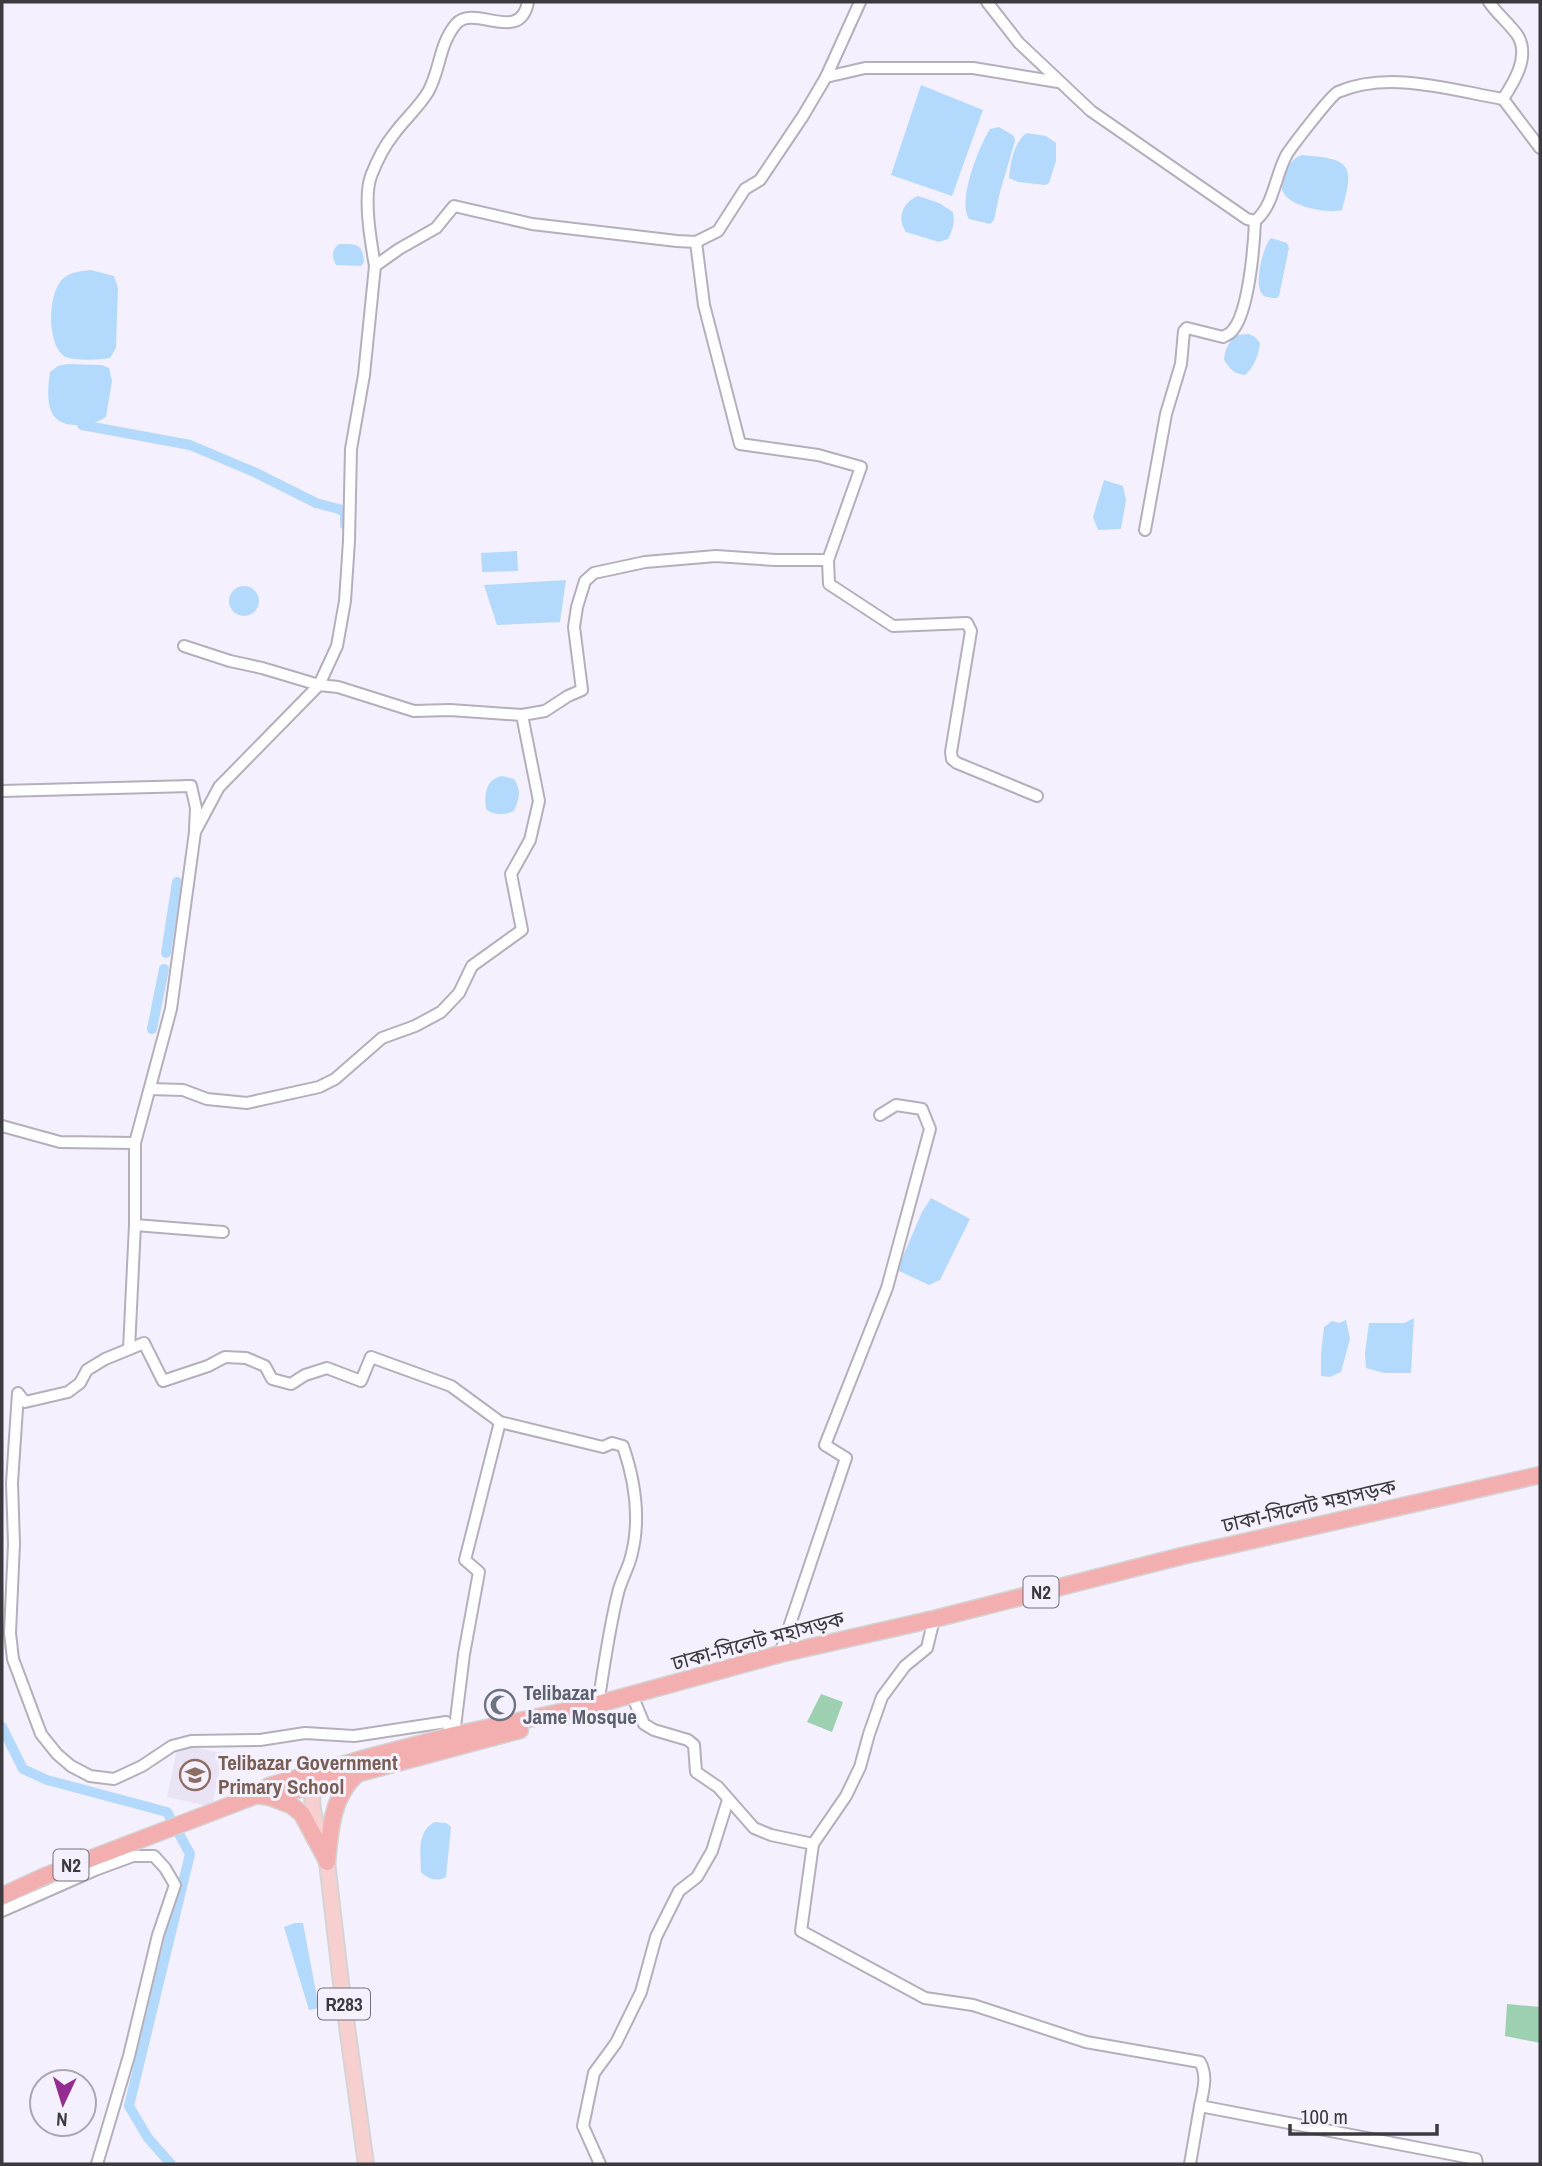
<svg xmlns="http://www.w3.org/2000/svg" width="1542" height="2166" viewBox="0 0 1542 2166" font-family="'Archivo Narrow','Noto Sans Bengali',sans-serif">
<rect width="100%" height="100%" fill="#f5f0fd"/>
<polygon fill="#eae3f6" points="178,1744 223,1753 212,1807 167,1797"/>
<g fill="#9dcfb1">
<polygon points="821,1694 843,1702 832,1732 807,1722"/>
<polygon points="1507,2004 1540,2007 1540,2043 1505,2036"/>
</g>
<g fill="#b3dafd">
<polygon points="921,85 983,110 952,196 891,175"/>
<path d="M999,127l15,9 1,5 -15,51 -6,28 -4,4 -21,-5c-12,-18 10,-73 21,-90z"/>
<path d="M1027,133l19,3 10,7v18l-7,22 -4,2 -27,-3 -9,-4c1,-14 5,-37 18,-45z"/>
<path d="M1302,155c47,4 54,8 40,55 -13,4 -49,-3 -57,-15 -10,-12 4,-37 17,-40z"/>
<path d="M918,196l21,7 14,9c2,11 0,17 -5,27l-9,3 -33,-10c-10,-14 -3,-30 12,-36z"/>
<path d="M1271,238l16,5 2,5 -10,48 -3,2c-3,0 -10,-1 -12,-2 -12,-9 -1,-50 7,-58z"/>
<path d="M339,244c17,0 24,-1 25,18l-3,4 -25,-1c-4,-7 -5,-15 3,-21z"/>
<path d="M91,270l23,6 4,12 -2,60 -6,10c-11,2 -34,3 -44,-1 -20,-10 -19,-68 -1,-80 6,-5 18,-6 26,-7z"/>
<path d="M1249,334l6,3 5,6c-1,10 -6,25 -15,32 -11,-1 -15,-6 -21,-15 1,-11 4,-17 12,-25z"/>
<path d="M68,364l34,1 7,3 3,13 -6,36c-10,7 -20,8 -32,8 -30,-1 -27,-31 -24,-53l8,-6z"/>
<polygon points="1104,480 1123,486 1126,500 1121,529 1098,530 1093,517"/>
<polygon points="517,551 518,571 482,572 481,553"/>
<polygon points="566,580 560,622 497,625 484,585"/>
<circle cx="244" cy="601" r="15"/>
<path d="M502,776l12,3c8,12 5,20 0,32 -10,4 -20,5 -28,-2 -2,-15 0,-30 16,-33z"/>
<polygon points="931,1198 970,1219 940,1280 929,1285 897,1270 922,1212"/>
<polygon points="1414,1318 1411,1373 1384,1373 1366,1368 1365,1353 1369,1323 1404,1323"/>
<polygon points="1346,1320 1350,1339 1341,1372 1330,1377 1321,1376 1321,1354 1324,1327 1332,1321 1339,1323"/>
<path d="M435,1822l11,1 5,4 -5,50c-10,5 -18,2 -25,-5 0,-18 -5,-41 14,-50z"/>
<polygon points="295,1923 303,1923 319,2008 309,2010 284,1927"/>
</g>
<g fill="none" stroke-linecap="round" stroke-linejoin="round">
<g stroke="#b3dafd" stroke-width="10">
<polyline points="82,425 190,445 254,472 316,503 339,509 345,513 345,525"/>
<polyline points="166,953 177,882"/>
<polyline points="152,1029 164,969"/>
<polyline points="2,1727 23,1769 47,1780 167,1812 190,1854 129,2106 148,2138 171,2164"/>
</g>
<g stroke="#b4afbb" stroke-width="14">
<g id="minor">
<path d="M987,2l32,41 72,68 156,108 8,2c19,-15 20,-46 32,-67 6,-9 44,-59 51,-62 51,-22 113,-2 165,7l37,49"/>
<path d="M1489,2c8,12 21,22 29,34 12,21 -4,46 -15,63"/>
<polyline points="826,77 865,68 973,68 1058,82"/>
<polyline points="696,242 704,305 740,444 818,455 861,467 828,560 829,584 893,626 967,623 971,631 951,752 952,759 957,763 1037,796"/>
<path d="M375,266c-4,-23 -12,-68 -4,-90 5,-13 14,-31 23,-42 10,-14 25,-27 34,-42 12,-21 11,-48 28,-68 18,-21 64,21 72,-22"/>
<path d="M1145,530l21,-116 15,-50 3,-33 3,-3 36,9c3,-2 7,-3 9,-6 17,-18 22,-86 23,-110"/>
<polyline points="184,646 230,661 262,668 319,685 338,687 414,711 450,710 522,715 545,711 568,696 582,690 574,627 577,607 585,581 594,573 645,562 716,556 775,560 828,560"/>
<polyline points="2,791 191,786 196,808 195,829"/>
<polyline points="150,1089 183,1090 207,1099 247,1103 319,1087 335,1079 382,1038 415,1026 441,1012 459,993 472,966 522,930 511,874 530,840 539,801 522,715"/>
<polyline points="2,1126 60,1142 135,1143 171,1009 195,832 219,787 319,685 337,646 345,601 349,541 351,449 364,375 375,266 399,249 436,228 454,206 532,224 677,241 696,242 718,231 745,189 760,180 803,116 826,77 860,2"/>
<polyline points="135,1225 223,1232"/>
<polyline points="129,1349 135,1225 135,1143"/>
<path d="M934,1619l-7,29 -22,18 -23,31 -13,37 -9,33 -14,29 -33,48 -12,87 124,67 48,7 113,37 114,20c8,14 3,29 0,44l276,53 1,5"/>
<polyline points="780,1654 846,1458 825,1445 887,1288 930,1129 922,1109 896,1105 880,1115"/>
<polyline points="632,1695 644,1724 654,1730 688,1740 694,1745 696,1772 718,1787 754,1828 771,1835 813,1844"/>
<path d="M454,1735l-8,-13 -92,14 -49,-3 -45,7 -69,1 -19,5 -30,20 -28,13 -24,-3 -19,-10 -14,-12 -16,-20 -28,-75 -3,-26 4,-89 -2,-61 6,-90 7,9 43,-10 12,-9 7,-13 18,-11 39,-16 19,38 45,-15 17,-9 21,1 19,8 7,13 19,5 14,-9 22,-7 34,13 10,-24 80,29 49,36 103,25 9,-4 11,3c12,35 18,74 8,111 -3,12 -10,23 -13,36 -9,36 -14,74 -20,111"/>
<polyline points="454,1735 464,1654 479,1572 465,1560 500,1422"/>
<polyline points="2,1911 95,1870 133,1856 154,1856 165,1868 175,1885 158,1935 129,2056 97,2164"/>
<polyline points="600,2164 583,2126 594,2073 616,2043 641,1992 656,1937 679,1891 697,1877 712,1851 728,1800"/>
<polyline points="1190,2164 1200,2106"/>
</g>
</g>
<g stroke="#d4d4d5" stroke-width="18">
<path id="major" d="M319,1777c-17,23 3,60 8,85l14,121 25,181"/>
</g>
<g stroke="#d4d4d5" stroke-width="19">
<g id="highway">
<polyline points="257,1795 270,1797 520,1730"/>
<polyline points="270,1797 291,1805 302,1814 326,1859"/>
<path d="M327,1862c3,-32 5,-66 30,-88"/>
<polyline points="2,1896 45,1876 257,1795 269,1786 362,1759 454,1735 598,1704 780,1654 934,1619 1182,1556 1540,1475"/>
</g>
</g>
<use href="#minor" stroke="#fff" stroke-width="10"/>
<use href="#major" stroke="#f8cfcf" stroke-width="14"/>
<use href="#highway" stroke="#f3afaf" stroke-width="16"/>
</g>
<defs>
<g id="mosque-ring" transform="scale(1.575)"><circle r="9.5" fill="#f5f0fd" stroke="#6b7280" stroke-width="1.5"/><path d="M3.5-4.9A6 6 0 1 0 3.5 4.9A5 5 0 1 1 3.5-4.9Z" fill="#6b7280"/></g>
<g id="school-ring" transform="scale(1.575)"><circle r="9.5" fill="#f5f0fd" stroke="#8d6e63" stroke-width="1.5"/><path d="M0-5L7-2L0 1L-7-2ZM-4 1L0 2.5L4 1V4Q0 6-4 4Z" fill="#8d6e63"/></g>
</defs>
<g fill-rule="evenodd">
<use href="#mosque-ring" x="500" y="1705"/>
<use href="#school-ring" x="195" y="1775"/>
</g>
<g text-anchor="middle" stroke-width="6" stroke-linejoin="round" paint-order="stroke">
<g fill="#f5f0fd" stroke="#747178" stroke-width="2">
<rect x="1023.5" y="1576.5" width="35" height="31" rx="5"/>
<rect x="53.5" y="1849.5" width="35" height="31" rx="5"/>
<rect x="318" y="1988.5" width="52" height="31" rx="5"/>
</g>
<g font-size="19" font-weight="bold" fill="#3c3a3f">
<text x="1041" y="1599">N2</text>
<text x="71" y="1872">N2</text>
<text x="344" y="2011">R283</text>
</g>
<g font-size="21" fill="#3c3a3f" stroke="#f5f0fd">
<text transform="translate(1309 1506) rotate(-13)" y="7">ঢাকা-সিলেট মহাসড়ক</text>
<text transform="translate(758 1641) rotate(-15)" y="7">ঢাকা-সিলেট মহাসড়ক</text>
</g>
<g font-size="21" font-weight="bold" fill="#5b616d" stroke="#f5f0fd" text-anchor="start">
<text x="523" y="1700">Telibazar<tspan x="523" dy="24">Jame Mosque</tspan></text>
</g>
<g font-size="21" font-weight="bold" fill="#785e54" stroke="#f5f0fd" text-anchor="start">
<text x="218" y="1770">Telibazar Government<tspan x="218" dy="24">Primary School</tspan></text>
</g>
</g>
<rect width="1542" height="2166" fill="none" stroke="#3c3a3f" stroke-width="7"/>
<g transform="translate(63 2103) rotate(184)"><circle r="33" fill="#f5f0fd" stroke="#aba7b1" stroke-width="2"/>
<path d="M0-5L12 26L0 18L-12 26Z" fill="#932d92"/>
<text y="-10" font-size="19" font-weight="bold" text-anchor="middle" fill="#3c3a3f">N</text>
</g>
<path d="M1290 2124v10h147v-10" fill="none" stroke="#3c3a3f" stroke-width="3.5"/>
<text x="1300" y="2124" font-size="21" fill="#3c3a3f" stroke="#f5f0fd" stroke-width="5" paint-order="stroke">100 m</text>
</svg>
